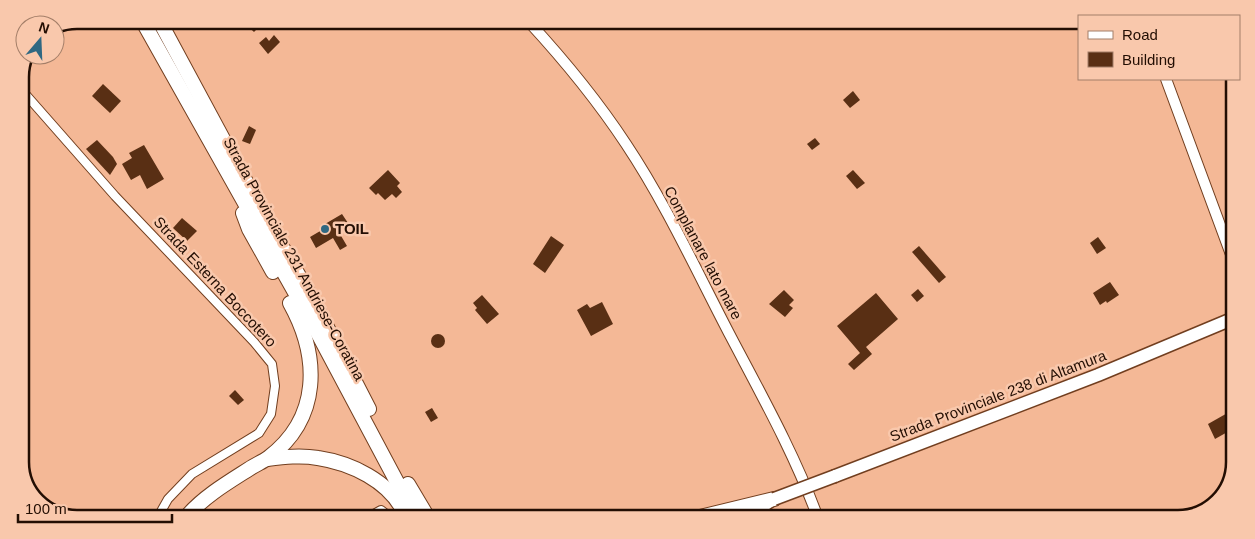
<svg xmlns="http://www.w3.org/2000/svg" width="1255" height="539" viewBox="0 0 1255 539" font-family="Helvetica,sans-serif">
<rect width="100%" height="100%" fill="#f4b896"/>
<g fill="#592f14">
<polygon points="242,21 265,21 254,32"/>
<polygon points="274,35 280,42 268,54 259,43 266,37 269,41"/>
<polygon points="103,84 121,101 110,113 92,96"/>
<polygon points="853,91 860,100 850,108 843,100"/>
<polygon points="249,126 256,130 250,144 242,141"/>
<polygon points="815,138 820,144 812,150 807,144"/>
<polygon points="97,140 113,157 117,164 110,175 86,149"/>
<polygon points="144,145 164,179 147,189 140,175 131,180 122,164 132,158 129,153"/>
<polygon points="388,170 400,183 397,186 402,192 396,198 392,194 385,200 378,193 376,195 369,188"/>
<polygon points="853,170 865,183 857,189 846,176"/>
<polygon points="342,214 348,223 337,229 347,246 340,250 333,238 316,248 310,237 327,227 325,224"/>
<polygon points="182,218 197,231 187,241 173,228"/>
<polygon points="551,236 564,245 545,273 533,264"/>
<polygon points="1098,237 1106,248 1097,254 1090,243"/>
<polygon points="919,246 946,277 939,283 912,252"/>
<polygon points="1110,282 1119,295 1107,303 1106,301 1100,305 1093,293"/>
<polygon points="918,289 924,296 917,302 911,295"/>
<polygon points="784,290 794,300 789,305 793,308 785,317 769,304"/>
<polygon points="876,293 898,319 866,347 872,354 854,370 848,364 860,353 837,326"/>
<polygon points="482,295 499,314 487,324 475,310 477,308 473,303"/>
<polygon points="602,302 613,324 591,336 577,310 587,304 590,308"/>
<circle cx="438" cy="341" r="7"/>
<polygon points="235,390 244,400 238,405 229,396"/>
<polygon points="432,408 438,418 431,422 425,412"/>
<polygon points="1231,411 1231,430 1215,439 1208,424"/>
</g>
<g fill="none" stroke-linecap="round" stroke-linejoin="round">
<g stroke="#713e1f" stroke-width="10">
<g id="minor">
<polyline points="20,88 115,196 254,342 272,364 275,386 271,414 259,433 192,474 168,499 159,515"/>
<polyline points="370,516 381,510 389,516"/>
</g>
</g>
<g stroke="#713e1f" stroke-width="12">
<g id="tertiary">
<path d="M529,22c35,38 68,78 97,122 40,60 71,128 105,193 31,59 64,118 87,181"/>
<polyline points="1166,79 1233,260"/>
</g>
</g>
<g stroke="#713e1f" stroke-width="14">
<polyline id="secondary" points="748,517 771,501"/>
</g>
<g stroke="#713e1f" stroke-width="15">
<polyline id="primary" points="835,476 1098,375 1232,319"/>
</g>
<g stroke="#713e1f" stroke-width="16">
<g id="trunk">
<polyline points="142,20 315,328 415,516"/>
<polyline points="159,20 266,219 314,302 369,409"/>
<polyline points="243,213 249,229 273,272"/>
<path d="M267,459c17,-2 34,-4 51,-1 33,5 71,23 86,54"/>
<polyline points="408,484 427,516"/>
<path d="M188,515c17,-19 39,-32 61,-46 6,-4 13,-7 19,-11 53,-40 52,-101 22,-155"/>
<polyline points="700,517 774,499"/>
</g>
</g>
<use href="#minor" stroke="#fff" stroke-width="8"/>
<use href="#tertiary" stroke="#fff" stroke-width="10"/>
<use href="#secondary" stroke="#fff" stroke-width="11"/>
<use href="#primary" stroke="#fff" stroke-width="12"/>
<use href="#trunk" stroke="#fff" stroke-width="14"/>
<g stroke="#713e1f" stroke-width="15" stroke-linecap="butt">
<polyline id="primary-bridge" points="774,499 835,476"/>
</g>
<use href="#primary-bridge" stroke="#fff" stroke-width="12"/>
</g>
<circle fill="#2f6882" stroke="#f9c8ac" stroke-width="2" cx="325" cy="229" r="5"/>
<g text-anchor="middle" stroke-width="5" stroke-linejoin="round" paint-order="stroke">
<g font-size="15" font-weight="bold" fill="#230e03" stroke="#f9c8ac" text-anchor="start">
<text x="335" y="234">TOIL</text>
</g>
<g font-size="15" fill="#230e03" stroke="#f9c8ac">
<text transform="translate(703 253) rotate(62)" y="5">Complanare lato mare</text>
<text transform="translate(294 259) rotate(61)" y="5">Strada Provinciale 231 Andriese-Coratina</text>
<text transform="translate(215 282) rotate(47)" y="5">Strada Esterna Boccotero</text>
<text transform="translate(998 396) rotate(-21)" y="5">Strada Provinciale 238 di Altamura</text>
</g>
</g>
<path d="M0 0H1255V539H0ZM77 29H1178A48 48 0 0 1 1226 77V462A48 48 0 0 1 1178 510H77A48 48 0 0 1 29 462V77A48 48 0 0 1 77 29Z" fill="#f9c8ac" fill-rule="evenodd"/>
<path fill="none" stroke="#230e03" stroke-width="2.5" d="M77 29H1178A48 48 0 0 1 1226 77V462A48 48 0 0 1 1178 510H77A48 48 0 0 1 29 462V77A48 48 0 0 1 77 29Z"/>
<rect x="1078" y="15" width="162" height="65" fill="#f9c8ac" stroke="#a37e68"/>
<rect x="1088" y="31" width="25" height="8" fill="#ffffff" stroke="#a37e68"/>
<text x="1122" y="40" font-size="15" fill="#230e03">Road</text>
<rect x="1088" y="52" width="25" height="15" fill="#592f14" stroke="#a37e68"/>
<text x="1122" y="65" font-size="15" fill="#230e03">Building</text>
<g transform="translate(40 40) rotate(19)"><circle r="24" fill="#f9c8ac" stroke="#a37e68"/>
<path d="M0-4L9 19L0 12L-9 19Z" fill="#2f6882"/>
<text y="-8" font-size="14" font-weight="bold" text-anchor="middle" fill="#230e03">N</text>
</g>
<path d="M18 514v8h154v-8" fill="none" stroke="#230e03" stroke-width="2.5"/>
<text x="25" y="514" font-size="15" fill="#230e03" stroke="#f9c8ac" stroke-width="4" paint-order="stroke">100 m</text>
</svg>
